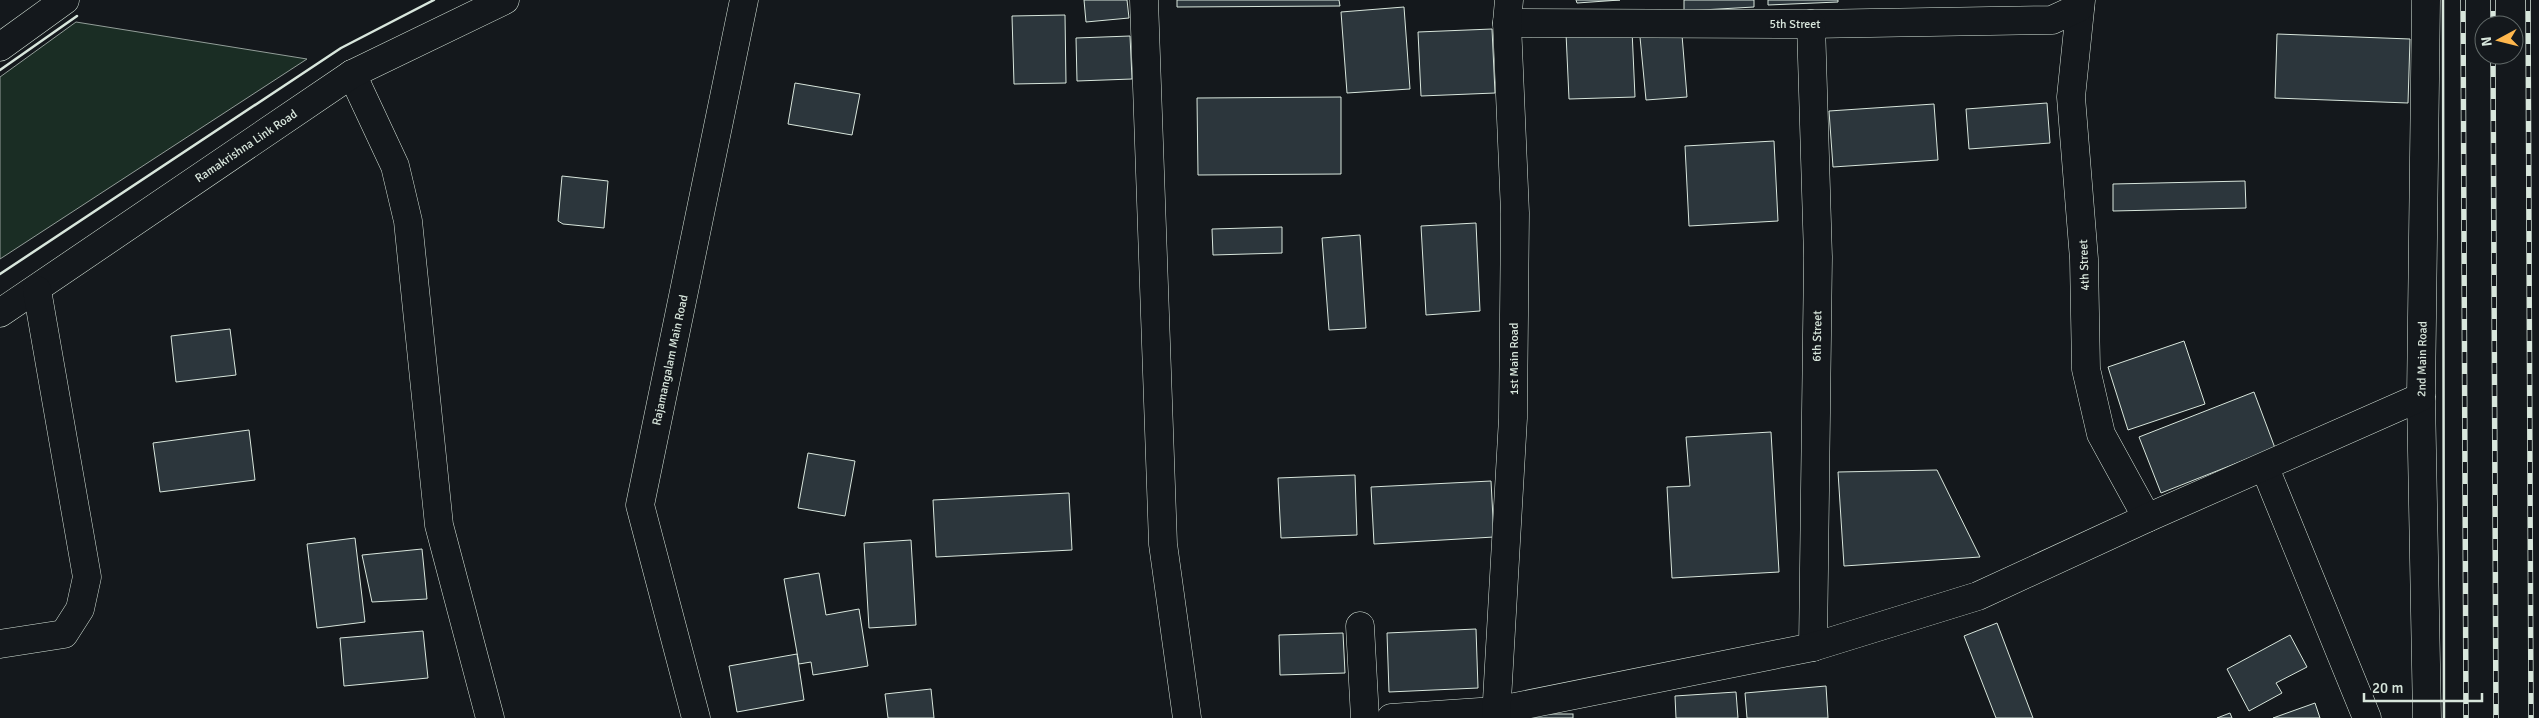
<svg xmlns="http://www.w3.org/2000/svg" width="2539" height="718" viewBox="0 0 2539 718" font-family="Signika,sans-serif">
<rect width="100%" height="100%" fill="#14181c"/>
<polygon fill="#1a2d24" stroke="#939e99" points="76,22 307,59 0,259 0,77"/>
<g fill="#2c363c" stroke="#d8e6dc">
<polygon points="1084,0 1127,0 1129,18 1086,22"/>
<polygon points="1177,0 1339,0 1340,6 1177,7"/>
<polygon points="1576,0 1620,0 1577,3"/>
<polygon points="1684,0 1754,0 1754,7 1684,11"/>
<polygon points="1768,0 1838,0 1838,2 1768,5"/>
<polygon points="1404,7 1410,89 1347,93 1341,12"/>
<polygon points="1065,15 1066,83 1014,84 1012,16"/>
<polygon points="1492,29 1495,93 1421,96 1418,32"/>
<polygon points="1632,30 1635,97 1569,99 1566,33"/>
<polygon points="2277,34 2410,39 2408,103 2275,98"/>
<polygon points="1682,35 1687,97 1646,100 1640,37"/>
<polygon points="1130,36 1132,79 1077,81 1076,38"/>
<polygon points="795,83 860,94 852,135 788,124"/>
<polygon points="1341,97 1341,174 1198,175 1197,98"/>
<polygon points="2047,103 2050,143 1969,149 1966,109"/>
<polygon points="1934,104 1938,160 1833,167 1829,111"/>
<polygon points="1774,141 1778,221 1689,226 1685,146"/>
<polygon points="562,176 608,181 604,228 563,224 558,221"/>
<polygon points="2245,181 2246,208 2113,211 2113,184"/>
<polygon points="1476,223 1480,311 1426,315 1421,226"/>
<polygon points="1282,227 1282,253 1213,255 1212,229"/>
<polygon points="1360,235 1366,328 1329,330 1322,238"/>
<polygon points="230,329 236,375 176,382 171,336"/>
<polygon points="2184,341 2205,404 2128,430 2108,367"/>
<polygon points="2254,392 2275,448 2161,493 2139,437"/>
<polygon points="249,430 255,480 160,492 153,443"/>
<polygon points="1771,432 1779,572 1672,578 1667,487 1690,486 1686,437"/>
<polygon points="808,453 855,461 845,516 798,508"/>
<polygon points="1937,470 1980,557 1844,566 1838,472"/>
<polygon points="1355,475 1357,535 1281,538 1278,478"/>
<polygon points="1491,481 1494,537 1374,544 1371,487"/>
<polygon points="1069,493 1072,550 936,557 933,500"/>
<polygon points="355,538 365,622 317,628 307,544"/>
<polygon points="911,540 916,625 869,628 864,543"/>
<polygon points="422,549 427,599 372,602 362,555"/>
<polygon points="819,573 826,615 859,609 868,666 813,675 811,662 799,664 784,579"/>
<polygon points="1997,623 2033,718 1996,718 1964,636"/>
<polygon points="1476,629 1478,688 1389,692 1387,633"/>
<polygon points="423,631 428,678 344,686 340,638"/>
<polygon points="1343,633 1345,673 1280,675 1279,635"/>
<polygon points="2290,635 2307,667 2276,683 2282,693 2249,711 2227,669"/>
<polygon points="797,654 804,700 737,712 729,666"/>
<polygon points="1826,686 1828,718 1747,718 1745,693"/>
<polygon points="931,689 934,718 888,718 885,694"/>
<polygon points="1736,692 1738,718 1676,718 1675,696"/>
<polygon points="2315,703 2320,718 2273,718"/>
<polygon points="2230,713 2232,718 2217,718"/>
<rect x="1514" y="714" width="59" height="4"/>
</g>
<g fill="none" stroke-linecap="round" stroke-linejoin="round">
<g stroke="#d8e6dc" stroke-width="29">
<g id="minor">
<polyline points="1144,0 1163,544 1187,718"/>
<polyline points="2081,0 2071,97 2084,259 2086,369 2101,434 2147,518"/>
<polyline points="2426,0 2421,397 2427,718"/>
<polyline points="1507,23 1811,24 2052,20 2080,7"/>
<polyline points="1811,24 1818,257 1813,647"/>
<polyline points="0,47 65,0"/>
<polyline points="352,74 395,166 408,221 439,525 490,718"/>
<polyline points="0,313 352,74 505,0"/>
<polyline points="2265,468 2367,718"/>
<polyline points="1360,626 1365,718"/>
<polyline points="0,644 64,634 80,609 87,577 37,290"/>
<polyline points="696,718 640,505 744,0"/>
<polyline points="1391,718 1495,711 1813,647 1978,596 2147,518 2421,397"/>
<polyline points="1496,718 1513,418 1515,213 1507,23 1509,0"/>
</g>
</g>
<use href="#minor" stroke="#14181c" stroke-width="28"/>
<g stroke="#d8e6dc" stroke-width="5.5">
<g id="rail">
<polyline points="2463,0 2466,718"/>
<polyline points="2493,0 2493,25"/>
<polyline points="2528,0 2531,718"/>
<polyline points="2493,55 2496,718"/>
</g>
</g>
<use href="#rail" stroke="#14181c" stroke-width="4" stroke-dasharray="11" stroke-linecap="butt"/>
<g stroke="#d8e6dc" stroke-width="2.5">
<polyline points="2443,0 2444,718"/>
<polyline points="0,70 77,16"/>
<polyline points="0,274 341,48 434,0"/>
</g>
</g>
<g text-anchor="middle" stroke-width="4" stroke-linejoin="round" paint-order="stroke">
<g font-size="12" fill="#d8e6dc" stroke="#14181c">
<text x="1795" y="28">5th Street</text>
<text transform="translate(246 146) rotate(-34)" y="4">Ramakrishna Link Road</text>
<text transform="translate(2084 265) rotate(-92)" y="4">4th Street</text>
<text transform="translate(1817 336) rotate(-89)" y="4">6th Street</text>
<text transform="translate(1514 359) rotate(-90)" y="4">1st Main Road</text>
<text transform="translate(2422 359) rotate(-89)" y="4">2nd Main Road</text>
<text transform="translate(670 360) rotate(-78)" y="4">Rajamangalam Main Road</text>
</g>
</g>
<g transform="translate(2499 40) rotate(263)"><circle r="24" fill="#14181c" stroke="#626a69"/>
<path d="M0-4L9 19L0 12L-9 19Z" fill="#ffb74d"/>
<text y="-8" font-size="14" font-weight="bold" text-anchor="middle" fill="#d8e6dc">N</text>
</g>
<path d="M2364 693v8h118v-8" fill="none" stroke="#d8e6dc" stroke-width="2.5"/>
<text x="2372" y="693" font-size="15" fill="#d8e6dc" stroke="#14181c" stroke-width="4" paint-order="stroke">20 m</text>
</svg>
